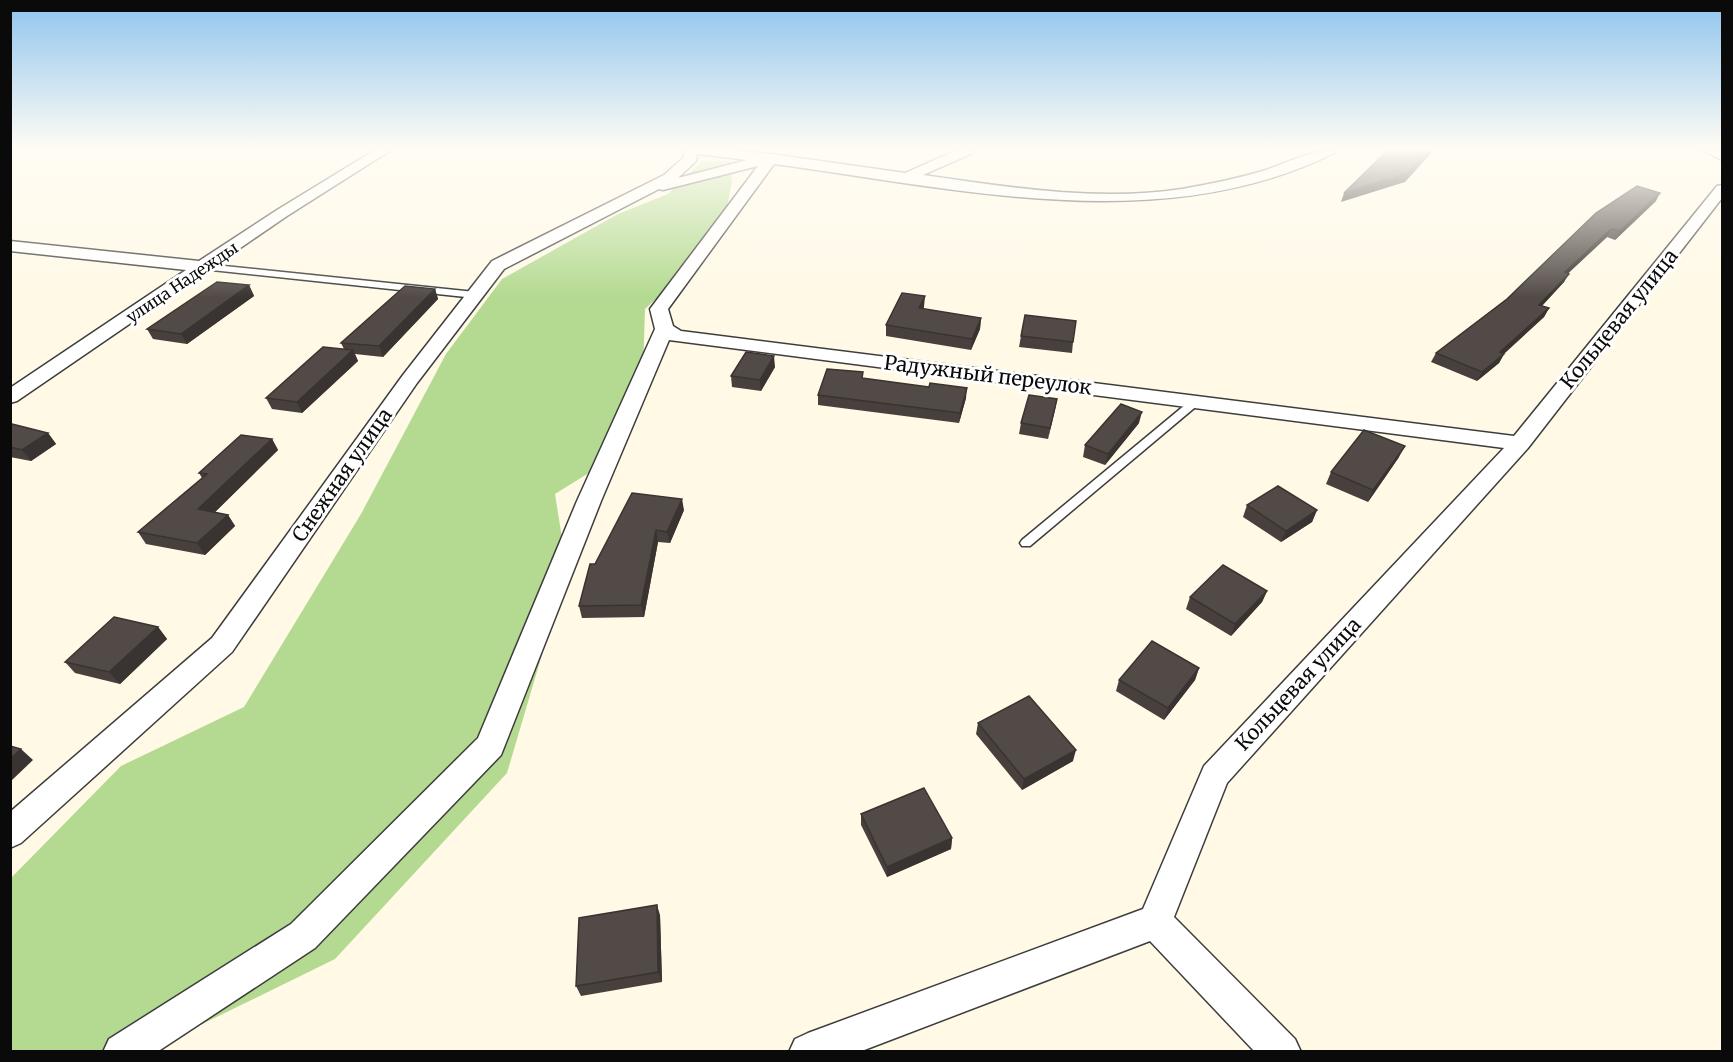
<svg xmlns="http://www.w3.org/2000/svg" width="1733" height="1062" viewBox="0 0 1733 1062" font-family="Merriweather,serif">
<rect width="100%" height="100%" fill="#fff9e6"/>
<polygon fill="#b3da90" points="702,161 730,161 732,181 728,202 711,248 645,309 643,371 616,456 555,494 567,570 507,773 335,959 147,1051 11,1052 11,878 121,766 244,707 361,514 446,354 502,279 618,214 668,194"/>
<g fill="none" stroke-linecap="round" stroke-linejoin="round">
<g stroke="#3d3d3d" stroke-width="3">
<g id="service">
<polygon points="205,264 475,292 479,295 475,298 202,269 202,265"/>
<polygon points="1195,399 1200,402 1199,404 1030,546 1022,546 1020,543 1022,540 1191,400"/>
</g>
</g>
<g stroke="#3d3d3d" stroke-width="3">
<g id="minor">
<polygon points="375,150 391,150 287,216 17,401 10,403 10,388 186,270 10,251 10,241 199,261 277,210"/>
<path d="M683,150h47l41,4 134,19 52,-23h18l-2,3 -50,22c85,12 174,27 259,14 29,-5 57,-11 84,-19 23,-8 45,-20 70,-20l-2,3c-172,86 -379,35 -560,11l-106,145 5,17 8,5 833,105 203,-250 5,-1v13l-194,250 -301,335 -53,134 121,122 6,13h-46l-105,-111 -291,111h-70l6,-13 13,-6 335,-124 61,-143 300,-318 -835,-108 -68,161 -100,254 -186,193 -158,104h-54l6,-13 182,-115 187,-186 99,-237 78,-172 -5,-20 108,-143 -95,24 -4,-1 -155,80 -87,114 -185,269 -211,191 -11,5v-36l202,-174 191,-263 89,-114 172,-86 20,-18zM697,154h1l49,6 -69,18 18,-17z"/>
<polygon points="1702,150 1722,151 1722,160"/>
</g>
</g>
<use href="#service" fill="#fff" fill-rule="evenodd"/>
<use href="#minor" fill="#fff" fill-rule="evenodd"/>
</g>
<g fill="#47403c">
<polygon points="1656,201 1615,240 1607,237 1568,273 1564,282 1542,306 1549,308 1544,317 1504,354 1499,363 1477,381 1431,362 1436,353 1507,299 1596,213"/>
<polygon points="249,285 254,296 187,344 153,339 147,329"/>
<polygon points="435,289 438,299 383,357 355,354 358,361 302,413 272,409 266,398 344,349 341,343"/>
<polygon points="924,307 923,309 981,318 980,329 971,350 886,336 886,325"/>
<polygon points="1021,336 1073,342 1072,353 1019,347"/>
<polygon points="775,367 761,391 732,387 731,376"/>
<polygon points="863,378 966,398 959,423 818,405 818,395"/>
<polygon points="1057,399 1048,439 1019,434 1021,423"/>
<polygon points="1139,423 1105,465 1083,457 1085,445"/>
<polygon points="10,425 48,433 56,444 31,461 10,457"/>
<polygon points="272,439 278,450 215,512 228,515 235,526 205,555 146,544 138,532 202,478 199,473"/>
<polygon points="1399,457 1368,502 1326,484 1331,472"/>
<polygon points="1247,505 1317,510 1312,522 1281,542 1243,517"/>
<polygon points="684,510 670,543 658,542 644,617 582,618 579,606 595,564"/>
<polygon points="1267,591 1262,602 1231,636 1186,609 1190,597"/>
<polygon points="158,627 167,639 120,684 75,673 65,662"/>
<polygon points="1199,668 1195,680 1164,720 1116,691 1119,680"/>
<polygon points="978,723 1073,761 1022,790 976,734"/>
<polygon points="861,814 952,838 951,849 887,877 861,825"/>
<polygon points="660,915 662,982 581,996 576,986"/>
</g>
<g fill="#393431">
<polygon points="1430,150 1434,150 1405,182 1341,202 1344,193"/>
<polygon points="1660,193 1656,201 1615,240 1620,231"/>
<polygon points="1611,229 1607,237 1560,281 1565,272"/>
<polygon points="1569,274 1564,282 1534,314 1539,305"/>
<polygon points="249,285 254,296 187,344 181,334"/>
<polygon points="435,289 438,299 383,357 379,346"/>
<polygon points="925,296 924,307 919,319 919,308"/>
<polygon points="1549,308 1544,317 1502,355 1504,354 1499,363 1477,381 1482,372 1500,352"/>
<polygon points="981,318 980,329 971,350 972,339"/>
<polygon points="353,350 358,361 302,413 297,402"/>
<polygon points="774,356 775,367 761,391 760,380"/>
<polygon points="967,388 966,398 959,423 960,413"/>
<polygon points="1057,399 1055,410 1048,439 1050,428"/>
<polygon points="1142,412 1139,423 1105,465 1108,454"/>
<polygon points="48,433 56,444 31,461 22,450"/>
<polygon points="272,439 278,450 206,521 198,509"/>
<polygon points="1405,446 1399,457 1368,502 1373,490"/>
<polygon points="682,499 684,510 670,543 667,532"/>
<polygon points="1317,510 1312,522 1281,542 1286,531"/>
<polygon points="228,515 235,526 205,555 197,543"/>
<polygon points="656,530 658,542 644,617 641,605"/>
<polygon points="1267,591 1262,602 1231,636 1235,624"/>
<polygon points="158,627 167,639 120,684 109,672"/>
<polygon points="1199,668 1195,680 1164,720 1168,708"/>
<polygon points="21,749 33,760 10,782 10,759"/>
<polygon points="1076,750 1073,761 1022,790 1024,779"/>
<polygon points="952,838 951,849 887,877 887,867"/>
<polygon points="657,905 660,915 662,982 658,972"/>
</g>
<g fill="#524a46" stroke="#393431" stroke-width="1.5">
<polygon points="1388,150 1430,150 1408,173 1344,193"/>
<polygon points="1637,186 1660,193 1620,231 1611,229 1565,272 1569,274 1539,305 1549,308 1500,352 1504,354 1482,372 1436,353 1507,299 1596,213"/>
<polygon points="217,282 249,285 181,334 147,329"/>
<polygon points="405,286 435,289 379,346 341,343"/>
<polygon points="902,293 925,296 919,308 981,318 972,339 886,325"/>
<polygon points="1025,315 1076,321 1073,342 1021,336"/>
<polygon points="323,347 353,350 297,402 266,398"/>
<polygon points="746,352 774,356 760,380 731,376"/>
<polygon points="827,369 863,372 862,378 929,387 930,383 967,388 960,413 818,395"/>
<polygon points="1029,395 1057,399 1050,428 1021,423"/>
<polygon points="1121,404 1142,412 1108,454 1085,445"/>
<polygon points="12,424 48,433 22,450 10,447 10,425"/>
<polygon points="1364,430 1405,446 1373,490 1331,472"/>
<polygon points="241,435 272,439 198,509 228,515 197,543 138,532 207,474 199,473"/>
<polygon points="1278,486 1317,510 1286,531 1247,505"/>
<polygon points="632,493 682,499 667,532 656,530 641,605 579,606 590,564 595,564"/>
<polygon points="1223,565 1267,591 1235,624 1190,597"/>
<polygon points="114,617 158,627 109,672 65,662"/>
<polygon points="1152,641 1199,668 1168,708 1119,680"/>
<polygon points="1029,696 1076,750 1024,779 978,723"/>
<polygon points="10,746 21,749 10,759"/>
<polygon points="924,788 952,838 887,867 861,814"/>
<polygon points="657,905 658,972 576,986 579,918"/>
</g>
<linearGradient id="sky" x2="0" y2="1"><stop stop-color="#8fc4ee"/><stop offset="0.5" stop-color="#fffcf4"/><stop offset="1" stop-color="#fffcf4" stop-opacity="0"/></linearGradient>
<rect width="1733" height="298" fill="url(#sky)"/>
<g text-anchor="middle" stroke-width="6" stroke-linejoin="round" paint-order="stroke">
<g font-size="16" fill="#0a0a0a" stroke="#fff">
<text transform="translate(182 282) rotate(-34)" y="6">улица Надежды</text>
</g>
<g font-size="20" fill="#0a0a0a" stroke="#fff">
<text transform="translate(1619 319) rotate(-51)" y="7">Кольцевая улица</text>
<text transform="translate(988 375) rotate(7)" y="7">Радужный переулок</text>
<text transform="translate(342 475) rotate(-55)" y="7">Снежная улица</text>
<text transform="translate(1298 684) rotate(-47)" y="7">Кольцевая улица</text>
</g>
</g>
<rect width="1733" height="1062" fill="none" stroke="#0a0a0a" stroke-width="24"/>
</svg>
